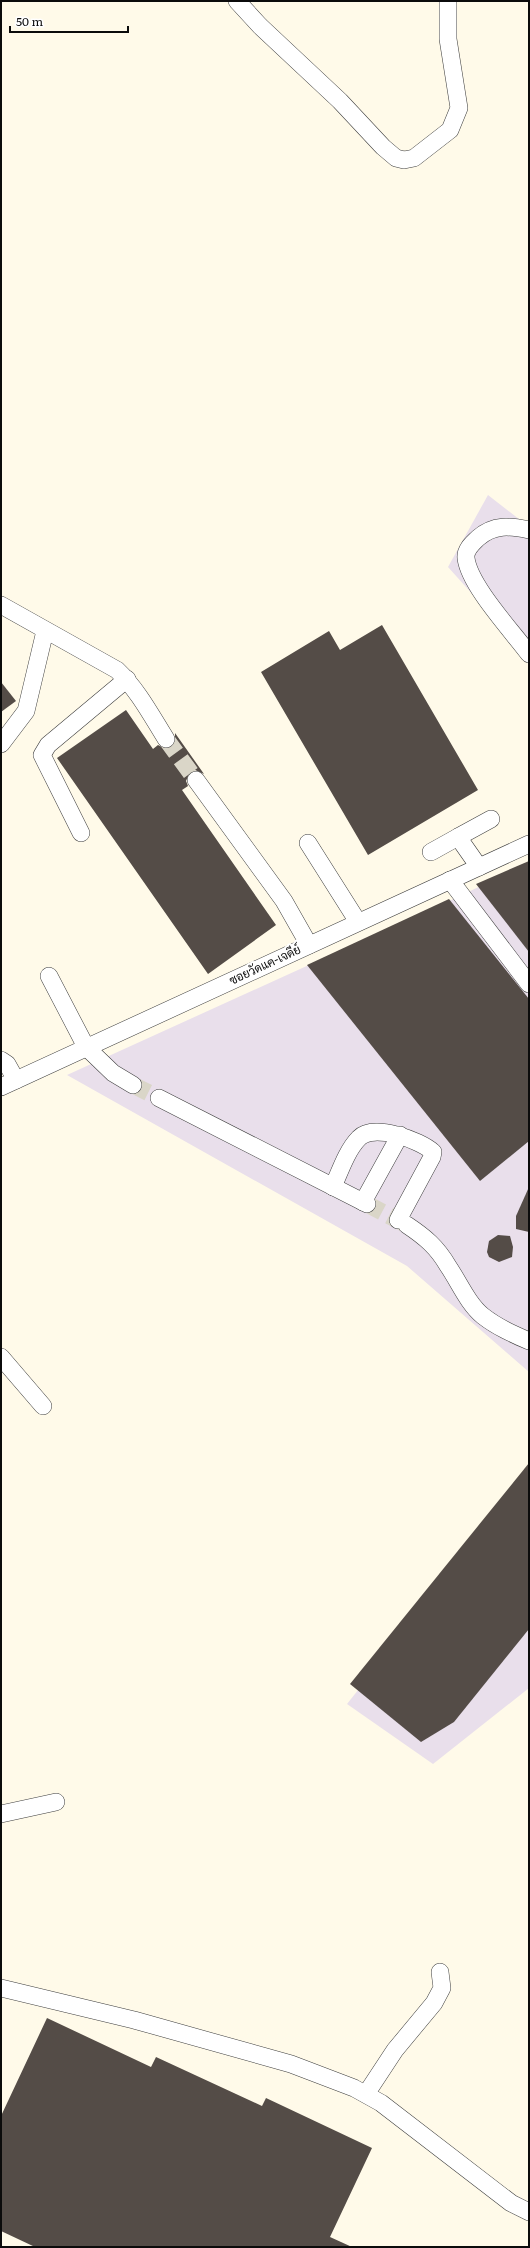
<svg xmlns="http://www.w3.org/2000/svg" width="530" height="2248" viewBox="0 0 530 2248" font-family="Literata,Sarabun,serif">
<rect width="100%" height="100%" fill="#fffae9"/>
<g fill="#e9dfeb">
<polygon points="488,495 529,527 529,657 448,567"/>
<polygon points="529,863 529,1372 407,1266 67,1075 445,903"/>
<polygon points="529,1475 529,1688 433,1764 347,1704"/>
</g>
<g fill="#544c47">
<polygon points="382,625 478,790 368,855 261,672 329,631 340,650"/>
<polygon points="1,682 16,701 1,712"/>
<polygon points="126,710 153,749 158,745 166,749 172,747 175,743 175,733 204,774 195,770 190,772 186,781 188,786 182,790 276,925 208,974 57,758"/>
<polygon points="529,861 529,952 476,884"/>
<polygon points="449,899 529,999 529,1141 480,1181 307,965"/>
<polygon points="529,1187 529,1232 516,1229 516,1216"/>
<polygon points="498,1235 510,1236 513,1247 512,1257 499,1262 489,1257 487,1252 489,1241"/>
<polygon points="529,1463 529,1629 454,1722 421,1742 350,1684"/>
<polygon points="47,2018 151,2067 156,2057 262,2106 266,2098 372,2148 330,2237 352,2247 35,2247 1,2231 1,2116"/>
</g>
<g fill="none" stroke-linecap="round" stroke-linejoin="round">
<g stroke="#dad6c8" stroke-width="17" stroke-dasharray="17 8" stroke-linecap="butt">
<polyline points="166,739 196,780"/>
<polyline points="133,1085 159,1098"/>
<polyline points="367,1204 407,1225"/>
</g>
<g stroke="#3e3e3e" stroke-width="18">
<g id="minor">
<polyline points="237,1 260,26 340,101 383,147 396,158 404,160 414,158 450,130 459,108 448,39 448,1"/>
<path d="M529,530c-19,-4 -35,-6 -51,8 -5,5 -13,11 -12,20 3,27 46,73 63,96"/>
<path d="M1,605l116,65c21,20 34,45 49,69"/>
<polyline points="1,744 26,711 45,631"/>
<polyline points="196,780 284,901 309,945"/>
<polyline points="81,833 42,755 48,745 127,679"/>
<polyline points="308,843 358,922"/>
<polyline points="431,852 458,837"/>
<polyline points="479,867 458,837 491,819"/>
<polyline points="450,880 529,984"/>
<polyline points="49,976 86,1047 113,1073 133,1085"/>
<polyline points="1,1060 7,1064 16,1080"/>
<polyline points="1,1087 529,844"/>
<polyline points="159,1098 367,1204"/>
<path d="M333,1187c7,-16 14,-37 26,-49 14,-15 61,2 74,14l-1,5 -34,63"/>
<polyline points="363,1202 400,1135"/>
<path d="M407,1225c18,12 30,22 41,41 11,16 20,38 35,50 14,11 30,18 46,25"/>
<polyline points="1,1357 43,1406"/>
<polyline points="1,1814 56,1802"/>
<polyline points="1,1988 134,2020 291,2064 354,2088 381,2103 511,2203 529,2212"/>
<polyline points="366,2094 395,2050 434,2003 442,1988 440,1972"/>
</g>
</g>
<use href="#minor" stroke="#fff" stroke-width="17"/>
</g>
<g text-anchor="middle" stroke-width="4" stroke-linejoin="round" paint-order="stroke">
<g font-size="12" fill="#0b0b0b" stroke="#fff">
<text transform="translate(265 965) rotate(-25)" y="4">ซอยวัดแค-เจดีย์</text>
</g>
</g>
<rect width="530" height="2248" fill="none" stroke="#0b0b0b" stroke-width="4"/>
<path d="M10 26v6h118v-6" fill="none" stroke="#0b0b0b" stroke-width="2"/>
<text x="16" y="26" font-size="12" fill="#0b0b0b" stroke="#ffffff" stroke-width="3" paint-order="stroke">50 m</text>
</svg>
